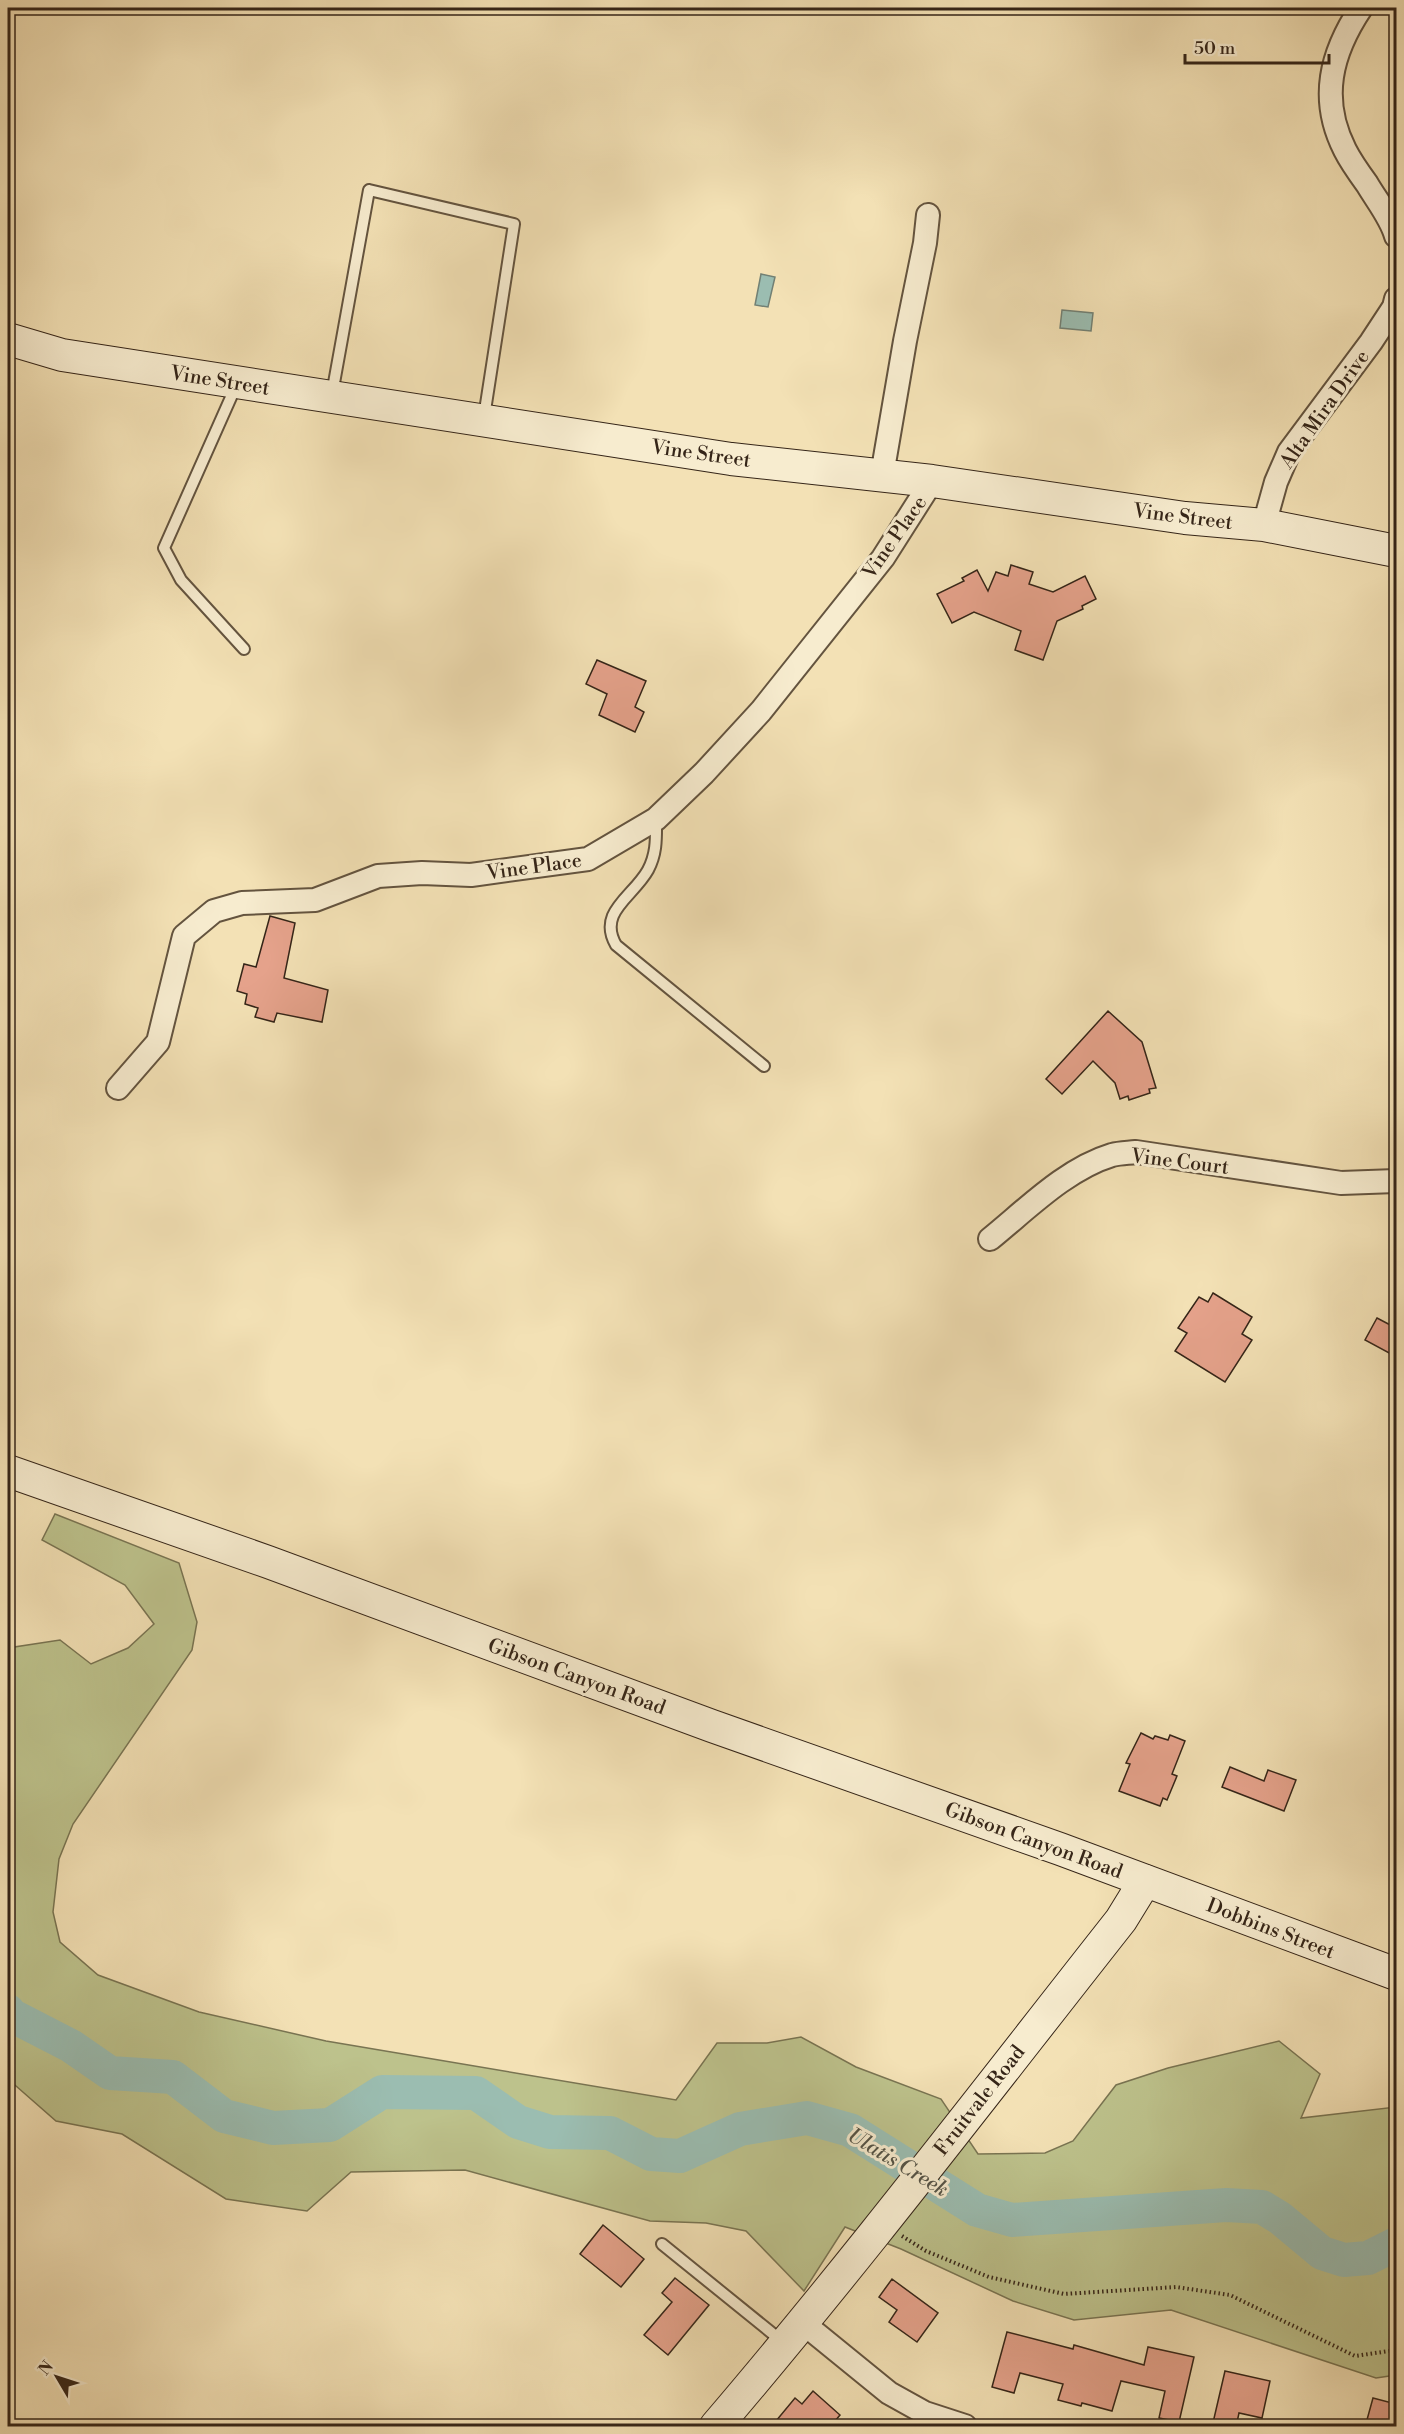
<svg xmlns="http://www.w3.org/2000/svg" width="1404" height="2434" viewBox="0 0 1404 2434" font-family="'Libre Bodoni',serif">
<rect width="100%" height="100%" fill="#f3e1b5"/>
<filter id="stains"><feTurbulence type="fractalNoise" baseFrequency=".00333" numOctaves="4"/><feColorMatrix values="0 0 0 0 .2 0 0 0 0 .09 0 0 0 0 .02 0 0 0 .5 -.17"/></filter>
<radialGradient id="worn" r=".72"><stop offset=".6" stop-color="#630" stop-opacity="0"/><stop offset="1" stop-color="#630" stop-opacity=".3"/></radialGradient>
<polygon fill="#bdc28c" stroke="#797452" stroke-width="1.5" points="55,1514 179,1563 197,1622 192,1650 73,1824 59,1859 53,1912 60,1942 98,1975 199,2012 326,2041 676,2100 717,2043 767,2043 801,2037 856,2067 941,2099 978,2154 1045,2153 1073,2141 1116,2085 1168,2068 1279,2041 1320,2074 1301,2118 1396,2107 1396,2375 1376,2378 1171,2310 1074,2320 1013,2301 901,2249 845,2227 804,2291 746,2231 706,2223 650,2221 465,2170 351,2172 307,2211 226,2199 122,2134 56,2121 8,2079 8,1648 60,1640 91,1664 128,1648 154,1624 125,1585 42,1540"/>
<g fill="#9bbdb1" stroke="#728074" stroke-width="1.5">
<polygon points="761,274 775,277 768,307 755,305"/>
<polygon points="1062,310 1093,313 1091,331 1060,328"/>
</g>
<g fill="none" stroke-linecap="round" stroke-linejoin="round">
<polyline stroke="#9bbdb1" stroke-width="34" points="8,2011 9,2014 71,2046 110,2073 173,2077 224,2116 273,2128 330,2125 382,2092 476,2093 518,2122 550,2132 610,2133 651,2154 680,2156 740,2129 807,2118 850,2130 977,2210 1012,2220 1226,2205 1262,2207 1280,2218 1322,2253 1344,2260 1368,2258 1396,2244"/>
</g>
<g fill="#e5a28b" stroke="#352518" stroke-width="1.5">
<polygon points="1011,565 1033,572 1029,584 1053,592 1085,576 1096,599 1082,606 1083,609 1057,621 1043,660 1015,650 1021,631 974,612 952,623 937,594 964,581 962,578 977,570 988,591 996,572 1008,576"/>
<polygon points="597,660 646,681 635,707 644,712 635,732 599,715 607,694 586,684"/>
<polygon points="270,916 295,923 284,978 328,990 322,1022 277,1013 274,1022 255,1017 258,1008 245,1004 247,994 237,991 244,964 256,967"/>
<polygon points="1108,1011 1142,1042 1156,1088 1149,1089 1150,1093 1129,1100 1128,1096 1120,1099 1115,1083 1093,1061 1062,1094 1046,1079"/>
<polygon points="1213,1293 1252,1317 1242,1334 1252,1340 1225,1382 1175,1351 1187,1333 1178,1328 1199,1297 1208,1302"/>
<polygon points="1377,1318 1396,1328 1396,1345 1391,1354 1365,1340"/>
<polygon points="1141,1733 1153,1739 1155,1736 1168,1740 1170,1735 1185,1741 1172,1774 1177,1776 1167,1800 1163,1798 1160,1806 1119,1791 1130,1764 1126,1763"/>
<polygon points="1230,1767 1264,1781 1268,1770 1296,1780 1284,1811 1222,1787"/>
<polygon points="603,2225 644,2259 621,2287 580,2254"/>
<polygon points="675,2278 709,2305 668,2355 644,2335 672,2302 662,2293"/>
<polygon points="892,2279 938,2313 917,2342 889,2322 897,2310 879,2297"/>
<polygon points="1007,2332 1073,2349 1074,2345 1144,2365 1148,2347 1194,2357 1179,2422 1159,2418 1165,2391 1121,2381 1112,2411 1082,2403 1081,2406 1058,2400 1063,2384 1020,2373 1014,2393 992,2387"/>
<polygon points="1225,2371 1270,2381 1262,2418 1239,2413 1236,2427 1212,2427"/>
<polygon points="813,2391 840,2415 830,2427 771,2427 795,2398 802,2404"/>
<polygon points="1373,2398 1396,2404 1396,2427 1365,2427"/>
</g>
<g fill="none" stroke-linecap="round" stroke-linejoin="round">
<g stroke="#64543f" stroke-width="14">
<g id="lane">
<polyline points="236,386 164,548 181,580 244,649"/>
<polyline points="332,394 369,190 514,224 484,417"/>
<path d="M656,820c0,18 1,33 -8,50 -15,27 -51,42 -32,75l148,121"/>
<polyline points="662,2244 783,2342"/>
</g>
</g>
<g stroke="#64543f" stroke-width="26">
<g id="street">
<path d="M1361,8c-30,45 -42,91 -16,142 6,12 14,23 22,34 10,17 24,34 29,52"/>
<polyline points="882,475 905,341 925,243 928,215"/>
<polyline points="1264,525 1276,482 1289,452 1371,342 1394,307 1396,299"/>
<polyline points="118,1088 158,1042 184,936 214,911 242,903 315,900 378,876 422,873 471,875 588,859 656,819 704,773 761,711 883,558 932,481"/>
<path d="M990,1239c37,-30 76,-70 122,-84 8,-2 16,-2 24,-3l205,31 55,-2"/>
<polyline points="803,2323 889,2393 925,2413 965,2426"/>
</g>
</g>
<g stroke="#352518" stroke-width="34">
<g id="secondary">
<polyline points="8,339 62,355 731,459 932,481 1185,518 1264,525 1396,551"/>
<polyline points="8,1471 268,1562 712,1726 1060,1849 1396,1974"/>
<path d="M716,2426c140,-164 271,-336 405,-506l24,-39"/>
</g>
</g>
<polyline stroke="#352518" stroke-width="4" stroke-dasharray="1.5 3" stroke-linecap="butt" points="902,2236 926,2251 989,2277 1064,2294 1176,2287 1230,2295 1355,2356 1396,2350"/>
<use href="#lane" stroke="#f7eccf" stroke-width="10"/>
<use href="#street" stroke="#f7eccf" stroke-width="22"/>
<use href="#secondary" stroke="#f7eccf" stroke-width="32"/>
</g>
<g text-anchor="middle" stroke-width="6" stroke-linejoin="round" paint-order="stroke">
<g font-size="20" fill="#352518" stroke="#f7eccf">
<text transform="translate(220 380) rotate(9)" y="7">Vine Street</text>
<text transform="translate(1324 409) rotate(-55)" y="7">Alta Mira Drive</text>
<text transform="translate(701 453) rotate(8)" y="7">Vine Street</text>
<text transform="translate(1183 516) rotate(7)" y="7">Vine Street</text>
<text transform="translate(894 537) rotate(-55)" y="7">Vine Place</text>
<text transform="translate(534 866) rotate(-8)" y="7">Vine Place</text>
<text transform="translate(1180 1161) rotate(7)" y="7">Vine Court</text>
<text transform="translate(577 1676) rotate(20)" y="7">Gibson Canyon Road</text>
<text transform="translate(1034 1840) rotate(20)" y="7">Gibson Canyon Road</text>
<text transform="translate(1271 1928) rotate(21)" y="7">Dobbins Street</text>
<text transform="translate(979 2100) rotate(-52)" y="7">Fruitvale Road</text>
</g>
<g font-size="21" font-style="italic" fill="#545346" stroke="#f7eccf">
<text transform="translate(898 2162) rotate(31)" y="7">Ulatis Creek</text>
</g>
</g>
<rect width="1404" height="2434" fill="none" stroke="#f3e1b5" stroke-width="30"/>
<rect x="9" y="9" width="1386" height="2416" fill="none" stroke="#352518" stroke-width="3"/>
<rect x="15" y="15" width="1374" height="2404" fill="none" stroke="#352518" stroke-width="1.5"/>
<g transform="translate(57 2377) rotate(309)" stroke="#f7eccf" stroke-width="4.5" paint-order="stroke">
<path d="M0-4.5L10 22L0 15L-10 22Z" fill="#352518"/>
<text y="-9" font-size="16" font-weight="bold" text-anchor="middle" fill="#352518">N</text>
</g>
<path d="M1185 54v9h144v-9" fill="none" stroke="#352518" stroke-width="3"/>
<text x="1194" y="54" font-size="18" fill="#352518" stroke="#f7eccf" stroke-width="4.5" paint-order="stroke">50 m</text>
<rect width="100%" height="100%" filter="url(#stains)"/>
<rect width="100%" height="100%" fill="url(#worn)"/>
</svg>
